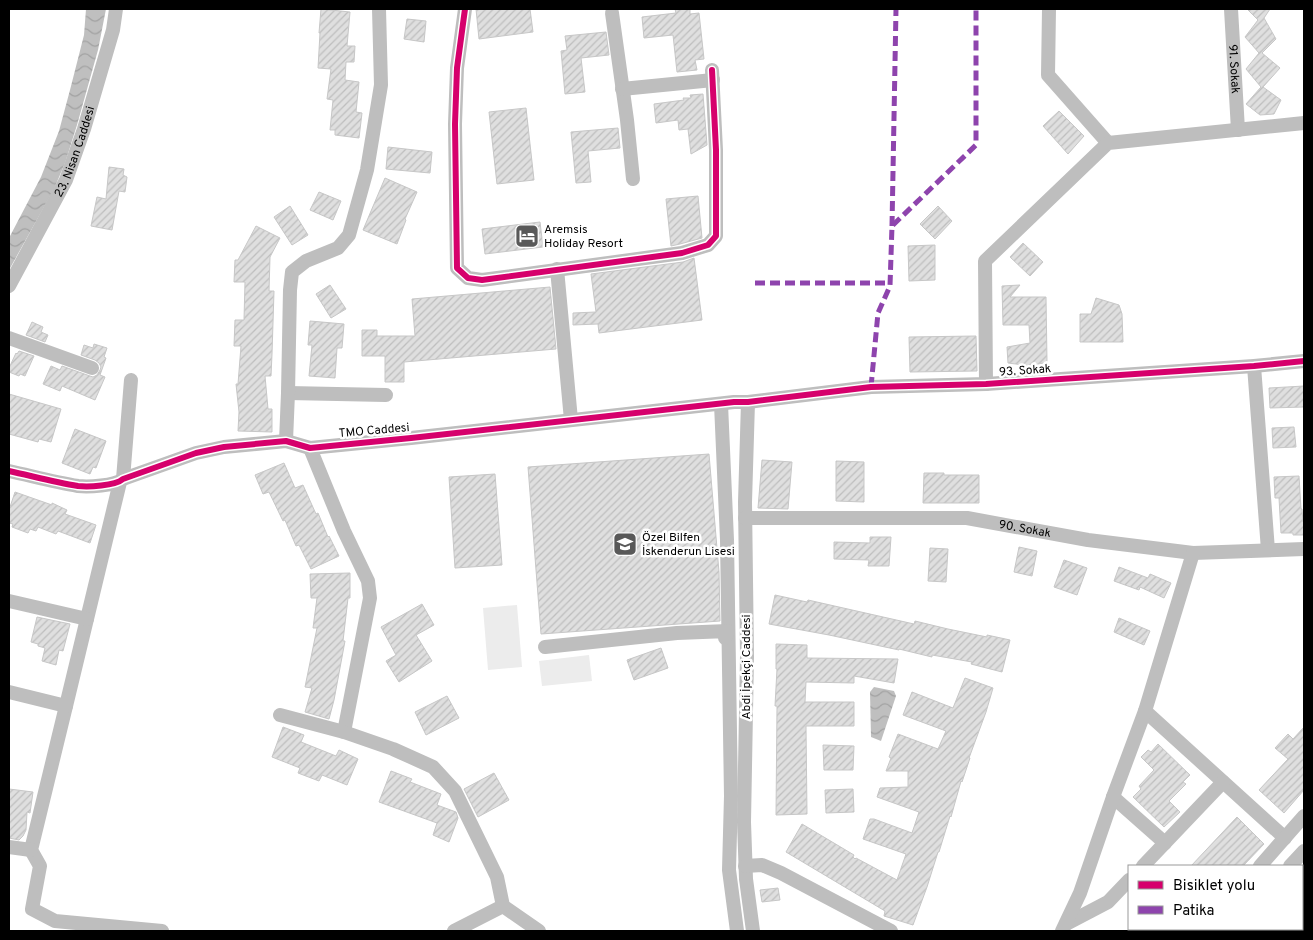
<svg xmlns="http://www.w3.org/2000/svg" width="1313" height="940" viewBox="0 0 1313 940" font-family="Overpass,sans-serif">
<defs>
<pattern id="water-waves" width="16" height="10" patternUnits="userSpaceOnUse" patternTransform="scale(1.25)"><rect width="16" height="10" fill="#bfbfbf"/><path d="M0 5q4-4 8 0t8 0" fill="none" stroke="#a2a2a2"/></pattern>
<pattern id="building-hatch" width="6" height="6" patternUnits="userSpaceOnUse" patternTransform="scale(1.25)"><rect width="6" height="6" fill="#dfdfdf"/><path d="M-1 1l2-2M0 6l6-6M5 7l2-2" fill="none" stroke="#bebebe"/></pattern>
</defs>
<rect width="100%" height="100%" fill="#fff"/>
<g fill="#ececec">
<polygon points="517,605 522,667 488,670 483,608"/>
<polygon points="589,655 592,681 542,686 539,661"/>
</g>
<g fill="url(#water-waves)">
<polygon points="86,9 106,9 98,50 77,125 65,163 54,189 9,270 9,238 41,177 59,131 70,90 84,35"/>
<polygon points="874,687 894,691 896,696 881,741 871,737 870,692"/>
</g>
<g fill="url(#building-hatch)" stroke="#c7c7c7">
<polygon points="321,9 350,12 347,46 355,46 354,62 346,62 345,80 359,82 356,112 362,113 359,138 335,135 335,130 330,130 333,100 327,99 331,69 318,68 320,33 319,33"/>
<polygon points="476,9 530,9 533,32 479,39"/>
<polygon points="675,9 690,9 690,14 699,13 704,59 695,60 697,70 677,72 673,35 644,38 642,17 676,13"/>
<polygon points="1247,9 1270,9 1264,18 1276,39 1262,53 1280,68 1263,87 1281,100 1274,114 1260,115 1246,104 1261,87 1246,69 1259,53 1245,37 1258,20"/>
<polygon points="407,19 426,21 424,42 404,39"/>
<polygon points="606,32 609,55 581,58 585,92 565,94 561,51 567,50 565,36"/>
<polygon points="703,94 707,145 691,154 688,129 679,130 678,120 656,123 654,104 684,100 683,98 691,98 690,95"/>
<polygon points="526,108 534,180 497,184 489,112"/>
<polygon points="1059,111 1084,136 1068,154 1043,126"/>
<polygon points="618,128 620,148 588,151 591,182 576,183 571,132"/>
<polygon points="388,147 432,152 430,173 386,169"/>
<polygon points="109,167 124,169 123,175 127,177 125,192 119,191 112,230 91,226 97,197 106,199"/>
<polygon points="385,178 417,192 405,219 406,220 397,244 363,230"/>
<polygon points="319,192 341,201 333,220 310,210"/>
<polygon points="698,196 702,238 680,244 671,246 666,199"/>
<polygon points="290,206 308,235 292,245 274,217"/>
<polygon points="938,206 952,221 935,239 920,224"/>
<polygon points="540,222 543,247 485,254 482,229"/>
<polygon points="256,226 280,238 270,257 269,291 274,291 272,354 271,376 265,376 268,409 272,409 272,432 238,431 239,412 236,384 238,384 241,346 234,346 235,320 244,320 245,282 234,282 235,260 238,260"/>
<polygon points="1023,243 1043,262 1030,276 1010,257"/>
<polygon points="935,245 935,280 909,281 908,246"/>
<polygon points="694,258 702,320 599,333 598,324 573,325 573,313 596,312 591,274 683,262"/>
<polygon points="330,285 346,309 331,318 316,294"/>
<polygon points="1020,285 1010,297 1046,297 1047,362 1031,366 1008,363 1007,347 1030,343 1029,325 1003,325 1002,286"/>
<polygon points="550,287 556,349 404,362 404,382 385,382 385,356 362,356 362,330 377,330 377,336 415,336 412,299"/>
<polygon points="1096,298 1119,305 1122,314 1123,342 1080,342 1080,314 1091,314"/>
<polygon points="310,321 344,324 342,348 337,348 335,378 309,376 312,345 308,345"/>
<polygon points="32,322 43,327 41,332 48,335 45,342 26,335"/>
<polygon points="976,336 977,371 910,372 909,337"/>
<polygon points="94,344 107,348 104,357 106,358 100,375 105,377 95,400 62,386 60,391 43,384 51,366 60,370 62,366 90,376 93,377 97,375 100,370 101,367 99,363 95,360 81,355 84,345 93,348"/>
<polygon points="19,351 34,356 25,376 20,374 19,376 9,372 9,368 16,353 17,354"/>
<polygon points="1304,386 1304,407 1270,408 1269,388"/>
<polygon points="9,394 61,409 51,442 39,439 38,442 9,434"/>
<polygon points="1294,427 1296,447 1273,448 1272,428"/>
<polygon points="75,429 106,441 96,468 93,467 90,474 62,463"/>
<polygon points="709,454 719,572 720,621 541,634 528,467"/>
<polygon points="762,460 792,462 788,509 758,508"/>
<polygon points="836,461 864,462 864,502 836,501"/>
<polygon points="284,463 295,488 303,485 316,514 318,513 328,537 329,536 339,556 311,569 299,545 296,546 285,520 283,521 269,492 263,494 255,475"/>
<polygon points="924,473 944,473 944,475 979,475 979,503 923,503"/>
<polygon points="495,474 502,565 455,568 449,477"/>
<polygon points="1299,476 1301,509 1302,509 1303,522 1304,522 1304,535 1293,535 1293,533 1281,533 1279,498 1275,498 1274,477"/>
<polygon points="15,492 52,505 52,503 67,510 65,514 96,525 90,543 58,531 56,534 38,527 36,531 30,529 28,533 12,527 13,524 9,523 9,510"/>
<polygon points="870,537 891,537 889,566 868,566 869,560 834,559 834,542 870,543"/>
<polygon points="1019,547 1037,551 1032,576 1014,572"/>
<polygon points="930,548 948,549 946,582 928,581"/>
<polygon points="1064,560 1087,568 1077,595 1054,587"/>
<polygon points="1119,567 1148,578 1150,574 1171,583 1164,598 1140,587 1139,590 1114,581"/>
<polygon points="350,573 350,598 348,598 343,641 345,641 334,700 329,719 305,712 312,688 305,687 317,628 313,628 317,598 311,598 310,574"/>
<polygon points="775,595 807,602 808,600 914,624 915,621 948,629 987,637 987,635 1010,640 1002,672 971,664 972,662 932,655 932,657 899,649 899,650 829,635 769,624"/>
<polygon points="422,604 434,625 416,635 432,661 399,682 386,661 396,655 381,627"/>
<polygon points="37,617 70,624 63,651 59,650 56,665 42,661 45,648 38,646 38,644 31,642"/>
<polygon points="1119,618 1150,631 1144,645 1114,632"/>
<polygon points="776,644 807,645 807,658 898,659 894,683 854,676 854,683 806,682 805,702 854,702 854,726 806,726 807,814 776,815 777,706 775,706 777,669 776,669"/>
<polygon points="661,648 668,668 634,680 627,660"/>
<polygon points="965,678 993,688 986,712 969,758 970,758 962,782 961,781 951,817 950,816 939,852 938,852 927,887 913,925 884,916 885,911 786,852 802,824 854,855 853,857 855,859 856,858 897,880 906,854 863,839 870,819 874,819 912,833 919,812 877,797 880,788 908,787 908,771 886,771 891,758 889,757 898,734 938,749 946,731 903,715 912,692 953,708"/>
<polygon points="447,696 459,718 426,735 415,712"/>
<polygon points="283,727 304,735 301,742 336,756 339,750 358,759 347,785 322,775 319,781 298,773 300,768 272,757"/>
<polygon points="1304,727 1304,790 1284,813 1259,790 1288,759 1275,748 1288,734 1293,739"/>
<polygon points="1158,744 1190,775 1183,782 1186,784 1169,801 1180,812 1164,827 1133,797 1141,789 1139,786 1154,770 1141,757 1148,750 1151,752"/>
<polygon points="823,745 854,746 853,770 824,770"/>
<polygon points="391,771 412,779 410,782 441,794 437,805 456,812 458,818 449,842 433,835 437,823 379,802"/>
<polygon points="494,773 509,800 478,817 464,789"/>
<polygon points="9,789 33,792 30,813 27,812 26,830 23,836 19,840 9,838"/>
<polygon points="853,789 854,812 826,813 825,790"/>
<polygon points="1237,817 1264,844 1243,866 1191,866"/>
<polygon points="778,888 780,900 762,902 760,890"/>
</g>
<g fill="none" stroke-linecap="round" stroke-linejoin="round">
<g stroke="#bebebe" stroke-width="14">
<polyline points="465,9 457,68 455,124 457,268 468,278 482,280 682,253 708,245 716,236 716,150 712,70"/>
<polyline points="1049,9 1048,75 1108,143"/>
<path id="s1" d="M1231,9l7,121"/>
<polyline points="612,13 627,120 633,179"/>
<polyline points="622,89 713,80"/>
<polyline points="557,269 571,420"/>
<path id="s2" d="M9,286l57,-106 18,-51 29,-99 3,-21"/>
<polyline points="9,338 92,368"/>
<polyline points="1254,366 1268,550"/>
<polyline points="986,384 985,261 1108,143 1304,123"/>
<polyline points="288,393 386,395"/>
<polyline points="748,402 745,502 747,656 744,822 746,879 753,931"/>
<polyline points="721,404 727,540 731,796 729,870 737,931"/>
<polyline points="286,441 288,393 290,290 292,272 306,261 338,248 349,235 367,170 381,85 379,9"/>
<polyline points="310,448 344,531 368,581 370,598 344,732"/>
<path d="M9,471c23,5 45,11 69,15 10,1 37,0 45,-7l73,-26 28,-6 62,-6 24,7 101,-10 323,-36h14l123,-15 115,-3 268,-18 50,-5"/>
<polyline points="123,479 131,380"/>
<polyline points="120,482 66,706 31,850 40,866 32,909 55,921 162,931"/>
<path id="s3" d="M745,518h222l121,22 105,13 111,-4"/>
<polyline points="9,601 87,619"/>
<polyline points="545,647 677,633 728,631 725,638"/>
<polyline points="9,692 66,706"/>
<polyline points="1145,711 1285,838"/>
<polyline points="280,715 344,732 393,749 433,767 455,791 497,877 503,906 539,931"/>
<polyline points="1113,797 1165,843"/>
<polyline points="9,847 31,850"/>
<polyline points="745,866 762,865 781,873 891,931"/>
<polyline points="1143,866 1223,782"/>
<polyline points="1260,866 1304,816"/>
<polyline points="1290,866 1304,851"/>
<polyline points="1066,924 1108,902 1129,880"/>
<polyline points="454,931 503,906"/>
<polyline points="1062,931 1080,893 1113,797 1145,711 1193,553"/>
<polyline points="1200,931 1203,929"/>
<polyline points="1231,931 1234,929"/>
</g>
<g stroke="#8e44ad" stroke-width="5" stroke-dasharray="10 5" stroke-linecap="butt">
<polyline points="892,226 896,9"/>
<polyline points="755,283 890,283"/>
<polyline points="871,387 878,313 890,286 892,226 976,145 976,9"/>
</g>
<g stroke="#fff" stroke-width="9">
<g id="cycleway">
<polyline points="465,9 457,68 455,124 457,268 468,278 482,280 682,253 708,245 716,236 716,150 712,70"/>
<path d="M9,471c23,5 45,11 69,15 10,1 37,0 45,-7l73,-26 28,-6 62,-6 24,7 101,-10 323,-36h14l123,-15 115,-3 268,-18 50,-5"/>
</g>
</g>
<use href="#cycleway" stroke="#d6006c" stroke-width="6"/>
</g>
<defs>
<g id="hotel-square" transform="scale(1.25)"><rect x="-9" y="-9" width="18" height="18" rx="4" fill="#595959" stroke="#fff"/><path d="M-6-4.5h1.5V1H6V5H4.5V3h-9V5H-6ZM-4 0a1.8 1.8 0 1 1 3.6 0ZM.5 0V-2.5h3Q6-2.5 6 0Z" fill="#fff"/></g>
<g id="school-square" transform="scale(1.25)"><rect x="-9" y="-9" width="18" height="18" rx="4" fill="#595959" stroke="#fff"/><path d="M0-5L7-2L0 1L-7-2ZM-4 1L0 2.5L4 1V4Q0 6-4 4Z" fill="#fff"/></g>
</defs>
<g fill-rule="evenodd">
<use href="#hotel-square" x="527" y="236"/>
<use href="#school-square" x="625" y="544"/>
</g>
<g text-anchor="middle" stroke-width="5" stroke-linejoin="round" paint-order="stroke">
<g font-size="12" fill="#000" stroke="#fff">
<text dy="4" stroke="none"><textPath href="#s1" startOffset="60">91. Sokak</textPath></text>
<text dy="4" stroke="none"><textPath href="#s2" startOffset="150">23. Nisan Caddesi</textPath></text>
<text transform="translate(1025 370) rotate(-4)" y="4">93. Sokak</text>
<text transform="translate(374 430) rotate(-5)" y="4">TMO Caddesi</text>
<text dy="4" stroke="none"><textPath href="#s3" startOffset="281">90. Sokak</textPath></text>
<text transform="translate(746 667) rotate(-90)" y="4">Abdi İpekçi Caddesi</text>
</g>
<g font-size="12" fill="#000" stroke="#fff" text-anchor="start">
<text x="544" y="233">Aremsis<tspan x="544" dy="14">Holiday Resort</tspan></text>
<text x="642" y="541">Özel Bilfen<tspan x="642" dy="14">İskenderun Lisesi</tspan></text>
</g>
</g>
<rect width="1313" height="940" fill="none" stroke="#000000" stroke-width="20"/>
<rect x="1128" y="865" width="175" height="65" fill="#ffffff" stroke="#999999"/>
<rect x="1138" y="881" width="25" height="8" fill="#d6006c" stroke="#999999"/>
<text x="1173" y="890" font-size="15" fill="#000000">Bisiklet yolu</text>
<rect x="1138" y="906" width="25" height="8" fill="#8e44ad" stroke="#999999"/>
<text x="1173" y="915" font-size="15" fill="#000000">Patika</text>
</svg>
